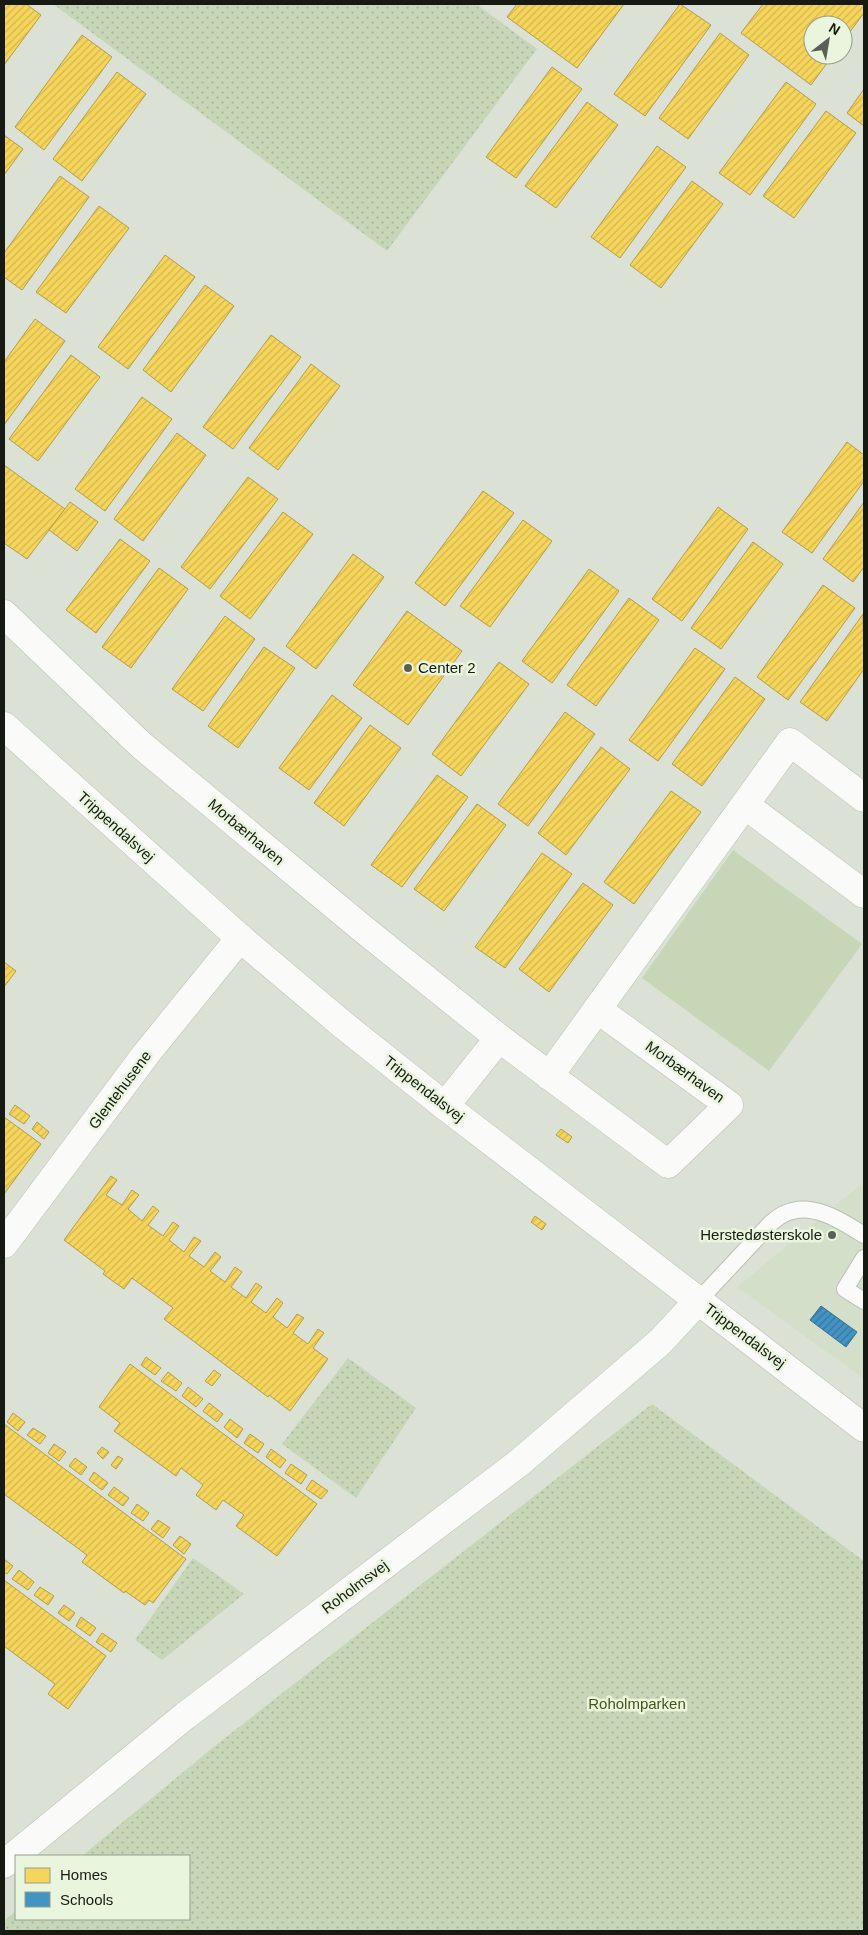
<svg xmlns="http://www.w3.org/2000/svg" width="868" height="1935" viewBox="0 0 868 1935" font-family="Arial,sans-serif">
<defs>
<pattern id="green-dots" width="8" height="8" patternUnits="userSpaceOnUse" patternTransform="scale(1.25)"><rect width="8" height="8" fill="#c7d6b6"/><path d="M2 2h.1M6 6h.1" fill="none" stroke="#aab79b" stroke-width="1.8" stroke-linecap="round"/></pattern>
<pattern id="homes-hatch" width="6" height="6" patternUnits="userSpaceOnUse" patternTransform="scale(1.25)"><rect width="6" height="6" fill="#f6d55c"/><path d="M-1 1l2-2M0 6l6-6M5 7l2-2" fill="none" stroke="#d2b64f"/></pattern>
<pattern id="schools-hatch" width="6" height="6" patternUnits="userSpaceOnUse" patternTransform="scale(1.25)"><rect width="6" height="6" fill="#4393c3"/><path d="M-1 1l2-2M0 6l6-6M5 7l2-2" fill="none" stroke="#37779d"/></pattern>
</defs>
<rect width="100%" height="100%" fill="#dbe2d5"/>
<polygon fill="#d3dfc8" points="864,1182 864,1379 737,1287"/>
<g fill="url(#green-dots)">
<polygon points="53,4 476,4 537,49 387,251"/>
<polygon points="348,1358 416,1408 356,1498 282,1444"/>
<polygon points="652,1404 864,1561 864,1931 4,1931 4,1921 16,1911 16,1919 189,1919 189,1856 82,1856 216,1745"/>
<polygon points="193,1558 244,1594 162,1660 135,1640"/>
</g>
<polygon fill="#c7d6b6" points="733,850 862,944 769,1071 642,978"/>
<g fill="url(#homes-hatch)" stroke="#b39d46">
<polygon points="4,4 26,4 41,15 4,65"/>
<polygon points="517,4 624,4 577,68 507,17"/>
<polygon points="680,4 711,25 645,116 614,94"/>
<polygon points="763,4 864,4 864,13 843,41 843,25 813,25 813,55 833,55 811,85 741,33"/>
<polygon points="720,33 749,55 688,139 659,118"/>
<polygon points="82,35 112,57 44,150 15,127"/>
<polygon points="552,67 582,89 516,178 486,157"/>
<polygon points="117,72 146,94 82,181 53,159"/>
<polygon points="786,82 816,104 750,195 719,173"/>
<polygon points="864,89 864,126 847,113"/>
<polygon points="587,102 618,125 556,208 525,186"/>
<polygon points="826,111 856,133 794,218 763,196"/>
<polygon points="4,135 23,149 4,175"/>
<polygon points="657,146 686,167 620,258 591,237"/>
<polygon points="60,176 89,197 22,290 4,277 4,253"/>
<polygon points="692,181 723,204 661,288 630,265"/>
<polygon points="99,206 129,228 66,313 36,292"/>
<polygon points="165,255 195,277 128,369 98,347"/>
<polygon points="205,285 234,306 171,392 143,370"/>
<polygon points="35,319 65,341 4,425 4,362"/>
<polygon points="271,335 301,357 233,449 203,427"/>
<polygon points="71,355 100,377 38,461 9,439"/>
<polygon points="311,364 340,386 278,470 249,448"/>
<polygon points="142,397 172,419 105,511 75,489"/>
<polygon points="177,433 206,455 143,541 114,519"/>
<polygon points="847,442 864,455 864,481 812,553 782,532"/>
<polygon points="4,465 65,509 27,559 4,543"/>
<polygon points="248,477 278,499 210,589 181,567"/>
<polygon points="483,491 514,513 445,606 415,583"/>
<polygon points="70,502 98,522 77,551 49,530"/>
<polygon points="864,502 864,567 853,582 823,559"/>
<polygon points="718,507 748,529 682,621 652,599"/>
<polygon points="283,512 313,534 250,619 220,596"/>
<polygon points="523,520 552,541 490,627 460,606"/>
<polygon points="120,539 150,561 96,633 66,610"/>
<polygon points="753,542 783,564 721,649 691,628"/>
<polygon points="353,554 384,577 316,669 286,646"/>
<polygon points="159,568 188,589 131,668 102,647"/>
<polygon points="589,569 619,591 552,683 522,661"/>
<polygon points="823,585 855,608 788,700 757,677"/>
<polygon points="629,598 659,620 596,706 567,685"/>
<polygon points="407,611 462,651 408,725 353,685"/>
<polygon points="863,614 864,669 827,721 800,702"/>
<polygon points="225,616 255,639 203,711 172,689"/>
<polygon points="264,647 295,668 238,748 208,726"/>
<polygon points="695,648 725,669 658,761 629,740"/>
<polygon points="499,662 529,684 461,776 432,754"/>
<polygon points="735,677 765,699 702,786 672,764"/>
<polygon points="332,695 362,718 309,790 279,768"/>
<polygon points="565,712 595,734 528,826 498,804"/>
<polygon points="370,725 401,748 344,826 314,803"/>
<polygon points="601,747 630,769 566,855 538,833"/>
<polygon points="437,775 468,797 402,887 371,865"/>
<polygon points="671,791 701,812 634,904 604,882"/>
<polygon points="477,804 506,825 444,911 414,889"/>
<polygon points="542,853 572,874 505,968 475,947"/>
<polygon points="583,883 613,905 549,992 519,969"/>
<polygon points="4,962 16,971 4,987"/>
<polygon points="15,1105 30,1116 24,1124 9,1114"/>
<polygon points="4,1117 41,1144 4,1194"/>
<polygon points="37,1122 49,1132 44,1139 32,1129"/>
<polygon points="561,1129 572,1137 568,1143 556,1135"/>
<polygon points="111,1176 117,1180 106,1195 122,1205 132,1190 139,1195 128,1209 142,1221 153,1206 159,1211 148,1225 163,1236 173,1222 179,1226 169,1240 184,1252 194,1237 201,1241 189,1256 204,1267 215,1252 221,1257 210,1271 225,1282 235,1267 242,1272 231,1287 246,1298 256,1283 262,1287 251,1302 266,1313 277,1298 283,1303 273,1317 287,1328 297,1314 304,1318 293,1333 308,1344 318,1329 324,1333 313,1348 328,1359 290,1411 269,1395 268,1397 164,1319 173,1308 132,1278 124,1289 103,1274 105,1271 64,1240"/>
<polygon points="535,1216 546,1224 542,1230 531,1222"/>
<polygon points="146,1357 161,1368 155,1375 141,1365"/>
<polygon points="130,1364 317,1504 277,1556 236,1526 244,1515 223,1500 216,1510 196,1495 203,1485 181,1468 176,1476 114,1431 120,1423 99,1407"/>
<polygon points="214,1370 221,1375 212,1386 205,1381"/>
<polygon points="168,1372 182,1383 176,1391 161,1381"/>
<polygon points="188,1387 203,1399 196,1407 182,1396"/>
<polygon points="209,1403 223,1414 217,1422 203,1411"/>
<polygon points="13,1413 25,1422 18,1431 7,1422"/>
<polygon points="230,1419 243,1429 237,1438 224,1427"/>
<polygon points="4,1424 186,1559 153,1603 149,1600 145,1605 125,1591 124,1593 82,1562 87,1555 4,1494"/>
<polygon points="33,1428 46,1436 40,1444 27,1435"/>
<polygon points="250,1434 264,1444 258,1453 244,1443"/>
<polygon points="54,1444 66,1452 59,1461 48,1453"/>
<polygon points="102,1447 109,1452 103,1459 97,1453"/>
<polygon points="271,1449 286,1460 280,1468 266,1457"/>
<polygon points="118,1456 123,1459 116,1469 111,1465"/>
<polygon points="75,1458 87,1467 81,1475 69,1466"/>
<polygon points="291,1464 307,1475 301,1484 285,1473"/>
<polygon points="94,1472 108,1483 102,1490 89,1480"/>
<polygon points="312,1480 328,1491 321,1499 306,1489"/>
<polygon points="114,1487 129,1498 123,1506 108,1495"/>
<polygon points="137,1504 149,1513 143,1521 131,1513"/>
<polygon points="158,1520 170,1528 163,1538 151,1529"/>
<polygon points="180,1536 191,1544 184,1554 173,1545"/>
<polygon points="4,1559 13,1566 7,1574 4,1572"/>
<polygon points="19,1570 34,1582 28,1590 12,1579"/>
<polygon points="4,1580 106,1656 68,1709 48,1694 55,1684 4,1646"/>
<polygon points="40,1587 54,1596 48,1605 34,1595"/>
<polygon points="64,1605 75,1613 69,1621 58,1613"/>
<polygon points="81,1617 96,1628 90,1636 76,1626"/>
<polygon points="102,1633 117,1643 111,1652 96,1642"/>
</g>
<polygon fill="url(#schools-hatch)" stroke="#366f8e" points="821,1306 857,1332 846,1347 810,1320"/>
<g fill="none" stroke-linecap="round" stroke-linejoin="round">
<g stroke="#babfb5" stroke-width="18">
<g id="service">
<polyline points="864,1258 845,1289 864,1301"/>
<path d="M698,1301l73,-78c4,-3 8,-7 13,-9 27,-14 58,7 80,21"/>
</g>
</g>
<g stroke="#babfb5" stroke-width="29">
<g id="minor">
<polyline points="4,614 141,745 368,933 499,1038 445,1106"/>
<polyline points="745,805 864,894"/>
<polyline points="499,1038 668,1164 729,1105 597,1009"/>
<polyline points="549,1076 790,742 864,798"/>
<polyline points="4,1244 146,1054 240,938"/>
</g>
</g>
<g stroke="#babfb5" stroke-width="29">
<g id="tertiary">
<polyline points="4,726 240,938 342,1024 445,1106 864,1428"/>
<polyline points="4,1864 185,1716 520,1462 660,1342 698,1301"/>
</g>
</g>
<use href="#service" stroke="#fafbf9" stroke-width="16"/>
<use href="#minor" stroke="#fafbf9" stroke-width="28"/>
<use href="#tertiary" stroke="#fafbf9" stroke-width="28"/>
</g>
<g fill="#5b6056" stroke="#e9f5dc" stroke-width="2">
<circle cx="408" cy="668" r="5"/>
<circle cx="832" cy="1235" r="5"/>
</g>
<g text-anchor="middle" stroke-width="5" stroke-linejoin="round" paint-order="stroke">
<g font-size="15" fill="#161a12" stroke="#e9f5dc" text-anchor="start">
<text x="418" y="673">Center 2</text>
<text x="822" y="1240" text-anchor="end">Herstedøsterskole</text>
</g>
<g font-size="15" fill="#161a12" stroke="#e9f5dc">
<text transform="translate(116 827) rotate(42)" y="5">Trippendalsvej</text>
<text transform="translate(246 832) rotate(40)" y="5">Morbærhaven</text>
<text transform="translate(685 1072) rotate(36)" y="5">Morbærhaven</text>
<text transform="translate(424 1089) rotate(38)" y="5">Trippendalsvej</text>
<text transform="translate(120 1090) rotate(-53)" y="5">Glentehusene</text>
<text transform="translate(745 1336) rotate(37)" y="5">Trippendalsvej</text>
<text transform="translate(355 1587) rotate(-37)" y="5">Roholmsvej</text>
</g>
<g font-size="15" fill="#40591a" stroke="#e9f5dc">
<text x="637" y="1709">Roholmparken</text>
</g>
</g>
<rect width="868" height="1935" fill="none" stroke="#161a12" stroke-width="10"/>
<rect x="15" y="1855" width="175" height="65" fill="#e9f5dc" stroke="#959d8b"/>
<rect x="25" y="1868" width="25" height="15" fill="#f6d55c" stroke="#959d8b"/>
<text x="60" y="1880" font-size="15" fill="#161a12">Homes</text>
<rect x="25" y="1892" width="25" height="15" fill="#4393c3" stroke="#959d8b"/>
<text x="60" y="1905" font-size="15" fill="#161a12">Schools</text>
<g transform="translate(828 40) rotate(31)"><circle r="24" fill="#e9f5dc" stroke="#959d8b"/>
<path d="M0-4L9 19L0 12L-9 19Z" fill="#5b6056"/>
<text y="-8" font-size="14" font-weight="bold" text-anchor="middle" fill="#161a12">N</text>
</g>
</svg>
